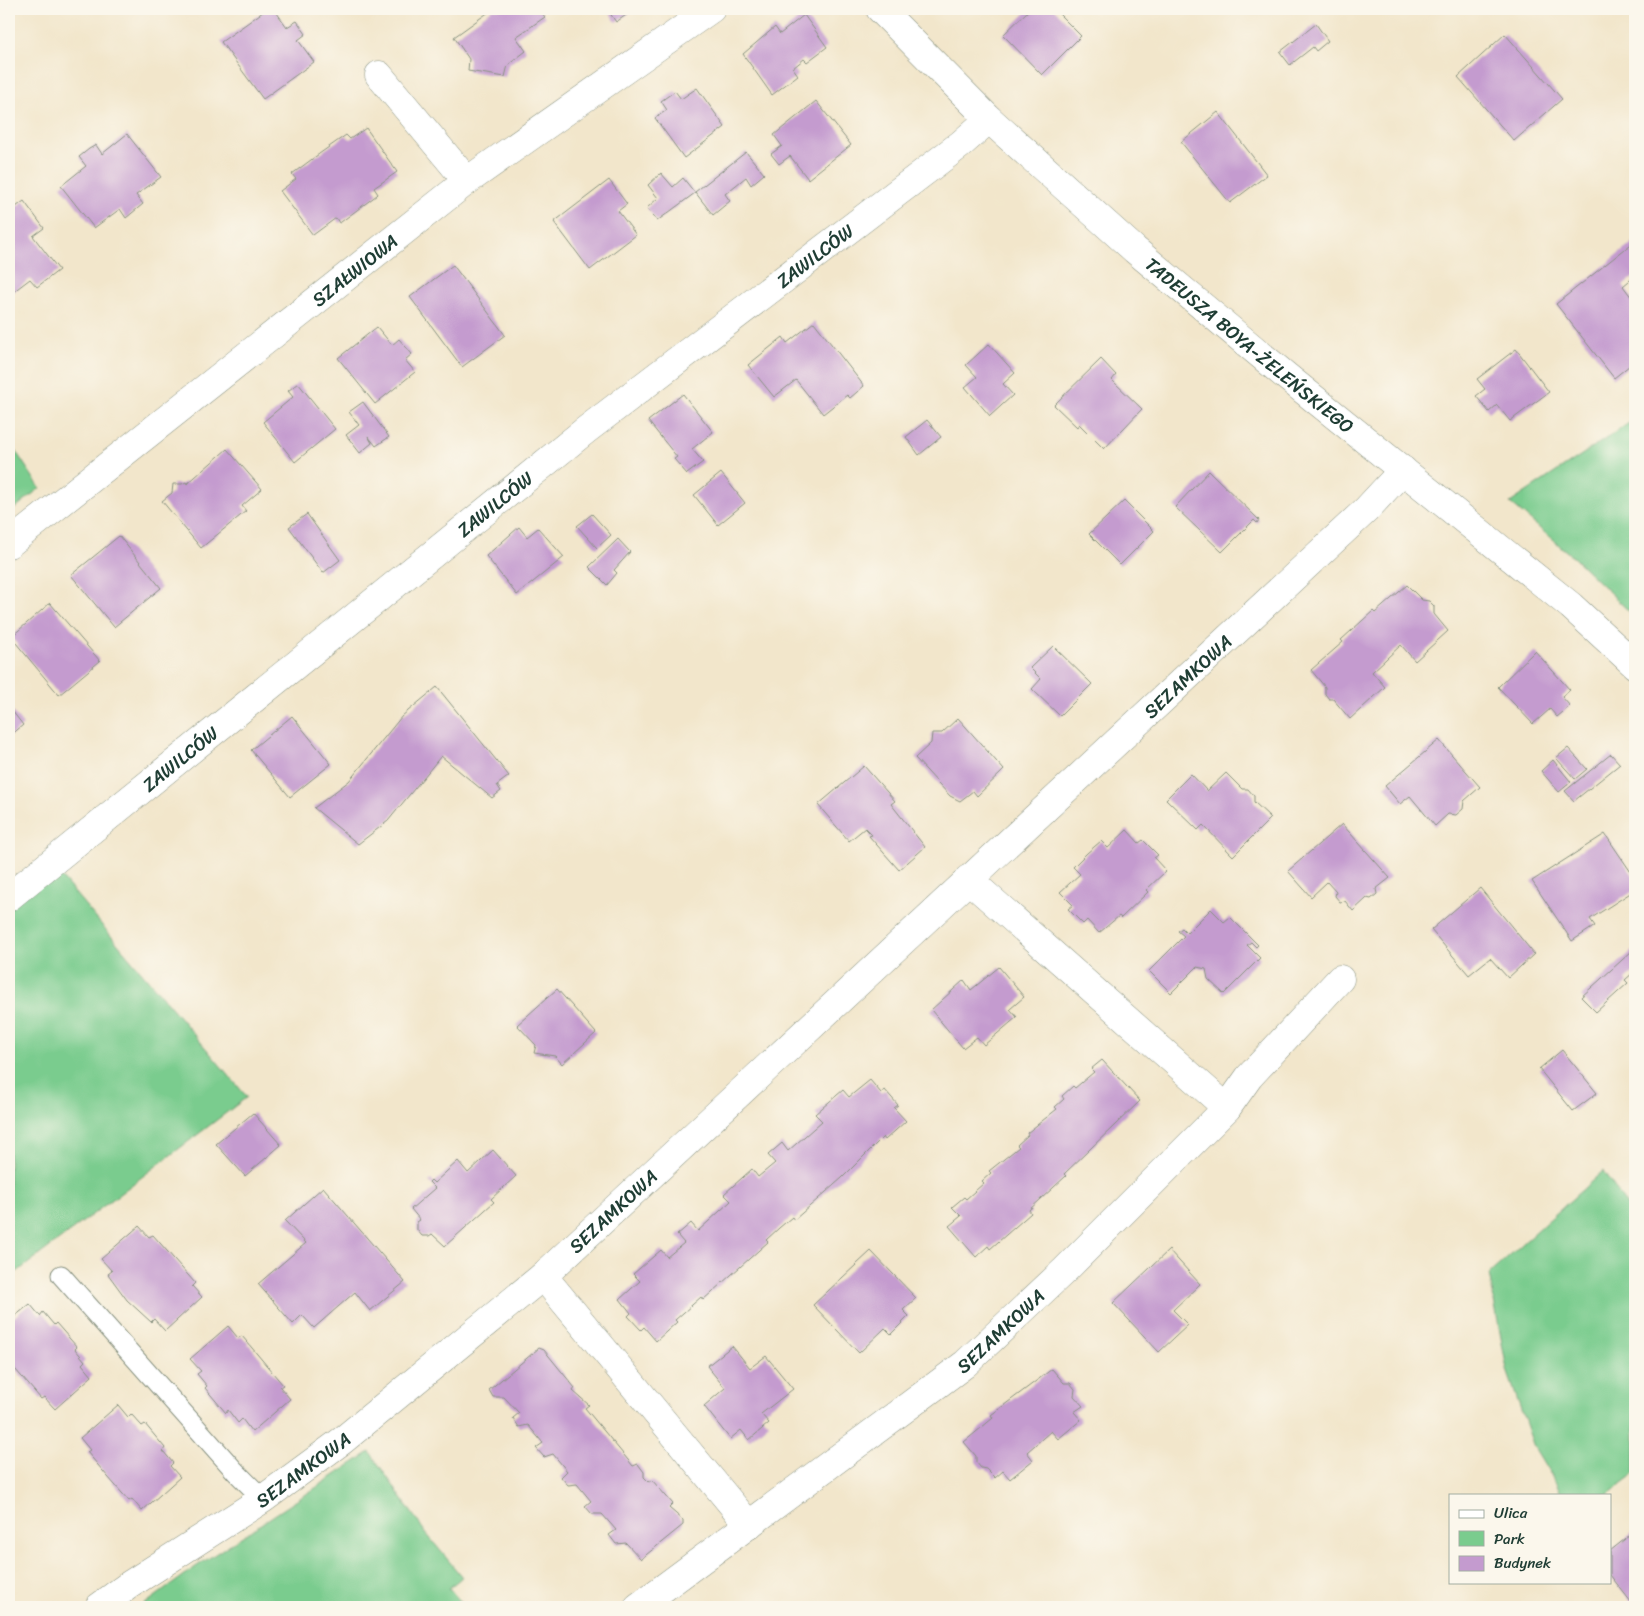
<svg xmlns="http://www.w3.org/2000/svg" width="1644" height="1616" viewBox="0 0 1644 1616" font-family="Sriracha,sans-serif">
<rect width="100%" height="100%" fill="#fbf7ec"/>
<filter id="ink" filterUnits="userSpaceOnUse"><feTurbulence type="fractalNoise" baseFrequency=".02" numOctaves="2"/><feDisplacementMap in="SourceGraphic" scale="10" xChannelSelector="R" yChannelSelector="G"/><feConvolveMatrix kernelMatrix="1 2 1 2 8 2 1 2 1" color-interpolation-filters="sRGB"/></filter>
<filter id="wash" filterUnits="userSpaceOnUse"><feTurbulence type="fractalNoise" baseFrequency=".0096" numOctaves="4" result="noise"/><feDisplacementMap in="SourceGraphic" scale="20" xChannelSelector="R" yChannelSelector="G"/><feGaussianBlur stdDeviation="1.12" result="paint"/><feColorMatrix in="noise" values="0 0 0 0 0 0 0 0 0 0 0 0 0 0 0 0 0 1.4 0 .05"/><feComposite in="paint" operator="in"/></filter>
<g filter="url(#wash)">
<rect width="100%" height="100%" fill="#f2e6cb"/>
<g fill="#7acc8e" stroke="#4c8461">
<polygon points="1635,419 1635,617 1573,557 1510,503"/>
<polygon points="9,441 40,488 9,513"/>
<polygon points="52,866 247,1097 9,1278 9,901"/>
<polygon points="1603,1171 1635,1217 1635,1474 1607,1495 1563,1495 1534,1447 1507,1370 1489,1274"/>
<polygon points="370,1452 425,1532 462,1577 449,1588 465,1607 141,1607 197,1566"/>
</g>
<g id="blocks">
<g fill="#c49bcf">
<polygon points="267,9 274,9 287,27 297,21 306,34 298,40 314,62 263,99 221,42"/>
<polygon points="493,9 539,9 545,17 516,37 526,51 508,65 505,77 468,71 469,59 454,37"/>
<polygon points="607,9 635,9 616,22"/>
<polygon points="1030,9 1054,9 1081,36 1042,75 1003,35"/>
<polygon points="804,15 827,47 807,62 804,59 793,68 798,75 772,95 743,54 775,27 780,34"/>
<polygon points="1316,24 1328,41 1316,51 1313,47 1290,65 1280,52"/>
<polygon points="1505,34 1562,99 1514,141 1458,77"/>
<polygon points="697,88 725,127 684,158 655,118 667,110 661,101 675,91 681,99"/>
<polygon points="816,101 851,145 808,179 790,156 779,164 771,154 782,146 774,135"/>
<polygon points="1218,112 1267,175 1230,203 1181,142"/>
<polygon points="366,128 397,172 374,188 378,194 377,195 341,222 339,223 336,218 313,235 280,191 296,179 292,174 319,154 346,135 350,139"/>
<polygon points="127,134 161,177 136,195 143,204 126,218 120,209 94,228 61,186 86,166 79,157 89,149 96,145 102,154"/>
<polygon points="746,152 764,174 751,185 746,177 725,194 730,201 713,215 695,192"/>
<polygon points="661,173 673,187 683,178 695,193 657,221 647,208 658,198 648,185"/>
<polygon points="609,180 627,204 618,211 636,235 590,270 554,222"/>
<polygon points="24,201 44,228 33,236 59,270 37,287 30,279 9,295 9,212"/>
<polygon points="1635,241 1635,276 1623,286 1635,302 1635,361 1614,378 1556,304"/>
<polygon points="453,265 505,335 462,367 410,297"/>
<polygon points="814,322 864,386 850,398 847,395 823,414 796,380 774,397 748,365 783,337 787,343"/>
<polygon points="377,327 392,345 399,339 412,354 405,360 415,372 375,404 338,358"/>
<polygon points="989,344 1015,373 1003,384 1013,395 990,416 965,387 977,377 966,365"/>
<polygon points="1516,349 1549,392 1510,421 1497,405 1489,412 1476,396 1485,389 1477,379"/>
<polygon points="1101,359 1116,375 1112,380 1142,409 1104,449 1079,424 1077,427 1054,405"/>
<polygon points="298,383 335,429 295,462 263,422 293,397 288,391"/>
<polygon points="683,394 713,432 692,449 703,462 687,474 674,459 677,457 648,421"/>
<polygon points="363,402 389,437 376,446 368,436 372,443 360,453 346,435 359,425 349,412"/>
<polygon points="927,420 941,437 919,455 906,437"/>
<polygon points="227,449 262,489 242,506 246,511 201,548 162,501 172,493 173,484 182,484 186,482 187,484"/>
<polygon points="1209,471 1259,520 1257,523 1254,520 1222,552 1175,507"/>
<polygon points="721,473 745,503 718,525 694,495"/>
<polygon points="1124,501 1154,531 1120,565 1089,534"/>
<polygon points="307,514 340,560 323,573 289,527"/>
<polygon points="592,514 611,535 597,548 577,526"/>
<polygon points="519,527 527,537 538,528 564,557 517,595 486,556"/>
<polygon points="119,536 161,588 114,627 71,575"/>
<polygon points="618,539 630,552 614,570 617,573 607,585 589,567"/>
<polygon points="1407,585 1422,600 1429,601 1434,606 1434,614 1448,631 1415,661 1401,645 1372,672 1385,687 1350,719 1333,699 1329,699 1325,694 1325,687 1311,670 1343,642 1341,640 1373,611 1375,613"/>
<polygon points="50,603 100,661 59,695 11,637"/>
<polygon points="1053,646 1092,684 1060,716 1032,689 1041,679 1030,668"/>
<polygon points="1535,651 1570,690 1562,697 1570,706 1557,717 1550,709 1533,724 1498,687"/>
<polygon points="437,687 509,776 497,785 501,791 492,798 441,756 388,821 358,844 314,808 349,781 402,716"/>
<polygon points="9,707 23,725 10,736 9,735"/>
<polygon points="292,716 331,764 290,797 251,750"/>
<polygon points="958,718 1004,770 977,796 973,791 960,801 950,796 915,758 931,743 932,733 942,733"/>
<polygon points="1439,740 1480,787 1464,801 1463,809 1456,815 1448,814 1435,826 1410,796 1400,804 1385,786"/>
<polygon points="1568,748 1587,769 1575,779 1556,758"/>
<polygon points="1611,754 1620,764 1574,801 1565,791"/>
<polygon points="1553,760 1571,782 1559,792 1541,771"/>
<polygon points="864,766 895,801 891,804 925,847 899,870 869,836 872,835 865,828 849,841 818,805"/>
<polygon points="1226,773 1242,789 1248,789 1254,796 1254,802 1271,818 1233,856 1203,825 1198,830 1166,799 1191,774 1207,791"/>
<polygon points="1342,824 1390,878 1376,889 1377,894 1371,899 1367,898 1353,911 1345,901 1340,902 1335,896 1336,892 1327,882 1311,897 1288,871"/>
<polygon points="1127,830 1139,843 1143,840 1158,855 1154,858 1166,871 1146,890 1148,892 1121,918 1119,916 1099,933 1087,920 1083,924 1068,909 1073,905 1060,892 1080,874 1073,867 1087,853 1101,841 1108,848"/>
<polygon points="1605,834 1635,878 1635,890 1590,919 1595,926 1572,941 1532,881"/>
<polygon points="1480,888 1534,954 1508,978 1490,958 1469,975 1431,930"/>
<polygon points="1211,909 1224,922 1230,917 1258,945 1256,947 1251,942 1247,945 1260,958 1224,994 1208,979 1206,969 1197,967 1171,993 1149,971 1184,936 1178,931 1182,928 1187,933"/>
<polygon points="1632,951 1635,954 1635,971 1625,980 1628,983 1596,1012 1581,997"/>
<polygon points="999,967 1024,997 1010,1009 1017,1017 984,1045 977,1037 963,1048 931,1010 964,980 971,990"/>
<polygon points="557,989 596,1033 562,1064 555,1056 534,1053 536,1045 517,1025"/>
<polygon points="1562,1050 1597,1093 1573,1111 1539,1069"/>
<polygon points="1102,1060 1140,1101 1064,1174 1066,1176 1029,1210 1031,1213 990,1249 988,1246 976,1257 949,1226 961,1216 952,1207 964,1197 966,1199 984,1183 982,1181 991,1173 989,1171 1019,1147 1017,1145 1028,1135 1027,1133 1057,1109 1055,1107 1064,1099 1062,1096 1073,1086 1075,1088 1094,1072 1091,1069"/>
<polygon points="870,1080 881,1093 885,1090 898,1105 894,1108 906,1121 885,1140 883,1137 842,1178 794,1220 792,1217 779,1228 766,1240 768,1242 703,1300 701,1297 675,1320 677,1322 656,1341 644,1327 641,1330 628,1316 631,1313 620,1299 640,1281 633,1274 661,1250 667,1257 684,1243 677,1235 691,1223 698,1231 731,1201 724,1194 752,1169 758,1177 775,1163 768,1155 782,1143 788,1151 822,1121 815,1114 843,1090 849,1097"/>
<polygon points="253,1113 281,1145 245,1176 216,1144"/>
<polygon points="493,1150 516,1176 491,1199 494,1202 445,1246 432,1234 429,1236 422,1236 417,1230 417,1222 420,1220 411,1209 435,1188 429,1182 431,1180 434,1183 458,1161 468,1173"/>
<polygon points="323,1187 405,1282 370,1311 355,1292 314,1328 302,1315 293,1324 258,1284 306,1243 285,1221"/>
<polygon points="139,1226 149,1237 153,1235 195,1283 192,1286 202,1297 165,1331 154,1319 151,1322 127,1300 108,1274 112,1271 101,1259"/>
<polygon points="1169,1250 1200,1284 1173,1310 1188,1325 1159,1352 1113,1303"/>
<polygon points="871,1251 916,1298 903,1310 909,1316 891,1334 885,1328 859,1353 813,1305"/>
<polygon points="30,1304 40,1316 43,1312 54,1325 56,1323 77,1347 75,1349 85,1361 82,1364 92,1376 55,1409 44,1397 41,1399 9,1362 9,1321"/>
<polygon points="228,1326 238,1338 242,1336 262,1360 283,1385 280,1387 290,1399 252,1432 242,1419 238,1423 228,1410 226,1413 205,1388 207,1386 197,1374 201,1371 190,1359"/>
<polygon points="732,1346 750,1368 766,1356 793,1389 761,1414 769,1423 749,1440 741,1430 730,1439 704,1406 725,1388 707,1366"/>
<polygon points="539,1348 544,1350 575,1388 573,1391 589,1405 585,1408 633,1466 638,1464 644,1472 644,1477 649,1482 652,1480 673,1504 669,1508 683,1520 683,1525 641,1559 626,1543 616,1544 609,1535 616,1530 602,1514 592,1514 585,1506 591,1501 577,1484 568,1485 561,1477 567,1471 553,1454 544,1457 536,1448 543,1443 528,1425 519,1427 513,1418 519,1413 504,1397 493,1397 489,1390"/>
<polygon points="1052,1369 1064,1383 1070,1383 1075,1389 1074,1396 1083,1406 1074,1412 1081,1420 1058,1439 1051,1431 1027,1452 1033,1460 1010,1479 1003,1471 995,1478 986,1469 981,1468 976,1462 976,1456 964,1442 993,1418 991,1415"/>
<polygon points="118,1405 128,1417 131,1414 142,1426 145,1424 165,1448 163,1451 173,1463 170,1466 180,1477 142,1511 132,1499 129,1501 108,1477 87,1452 90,1450 80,1438"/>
<polygon points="1635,1531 1635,1607 1610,1575 1610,1551"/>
</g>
</g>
</g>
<g filter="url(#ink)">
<use href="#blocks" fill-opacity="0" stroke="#889280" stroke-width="1"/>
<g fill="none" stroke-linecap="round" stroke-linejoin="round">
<g stroke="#889280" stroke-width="21">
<polyline id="service" points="61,1275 235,1471 263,1499"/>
</g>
<g stroke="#889280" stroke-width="29">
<g id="minor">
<polyline points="379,75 467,181"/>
<path id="s1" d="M9,544l458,-363 244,-172"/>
<polyline points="968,879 1227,1108"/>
<path id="s2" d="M9,897l577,-467 375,-286 28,-25"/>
<polyline points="543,1276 749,1525"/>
<path id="s3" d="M99,1607l30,-22 134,-86 80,-59 200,-164 823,-766 37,-40"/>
<path id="s4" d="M638,1607l327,-243 100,-94 162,-162 22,-31 91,-98"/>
</g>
</g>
<g stroke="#889280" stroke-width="29">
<g id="tertiary">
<path id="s5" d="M880,9l109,110 146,131 151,126 285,230 64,59"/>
</g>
</g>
<use href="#service" stroke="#fff" stroke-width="19"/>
<use href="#minor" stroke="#fff" stroke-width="28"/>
<use href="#tertiary" stroke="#fff" stroke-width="28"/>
</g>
</g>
<g text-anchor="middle" stroke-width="4" stroke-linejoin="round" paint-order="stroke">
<g font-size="19" fill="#1f3d34" stroke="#fbf7ec">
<text dy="7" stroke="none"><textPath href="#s2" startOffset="1030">ZAWILCÓW</textPath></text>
<text dy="7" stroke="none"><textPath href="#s1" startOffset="441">SZAŁWIOWA</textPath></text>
<text dy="7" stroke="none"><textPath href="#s5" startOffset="500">TADEUSZA BOYA-ŻELEŃSKIEGO</textPath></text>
<text dy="7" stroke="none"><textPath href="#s2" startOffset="625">ZAWILCÓW</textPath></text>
<text dy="7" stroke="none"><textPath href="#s3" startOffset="1435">SEZAMKOWA</textPath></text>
<text dy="7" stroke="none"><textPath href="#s2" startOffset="220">ZAWILCÓW</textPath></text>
<text dy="7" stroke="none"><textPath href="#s3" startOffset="650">SEZAMKOWA</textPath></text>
<text dy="7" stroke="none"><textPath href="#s4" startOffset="456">SEZAMKOWA</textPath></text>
<text dy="7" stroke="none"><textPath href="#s3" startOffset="246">SEZAMKOWA</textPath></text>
</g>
</g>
<rect width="1644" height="1616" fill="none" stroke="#fbf7ec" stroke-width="30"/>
<rect x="1449" y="1494" width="162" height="90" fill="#fbf7ec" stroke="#a3ada2"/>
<rect x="1459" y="1510" width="25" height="8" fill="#ffffff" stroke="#a3ada2"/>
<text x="1494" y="1518" font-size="15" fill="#1f3d34">Ulica</text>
<rect x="1459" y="1531" width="25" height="15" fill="#7acc8e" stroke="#a3ada2"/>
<text x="1494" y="1544" font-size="15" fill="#1f3d34">Park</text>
<rect x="1459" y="1556" width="25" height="15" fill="#c49bcf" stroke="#a3ada2"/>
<text x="1494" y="1568" font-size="15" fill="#1f3d34">Budynek</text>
</svg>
